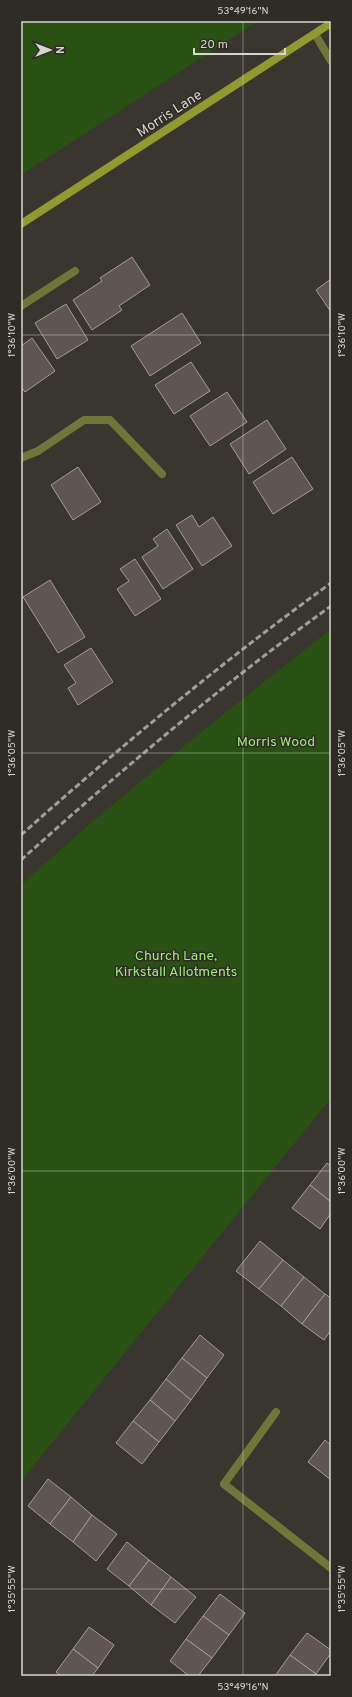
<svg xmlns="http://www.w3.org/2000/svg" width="352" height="1697" viewBox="0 0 352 1697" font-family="Overpass,sans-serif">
<rect width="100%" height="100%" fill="#38362e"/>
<g fill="#2a5114">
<polygon points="21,21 258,21 21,175"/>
<path d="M331,629v469l-310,383v-596c99,-90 205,-173 310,-256z"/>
</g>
<g fill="#5f5553" stroke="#a69a99">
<polygon points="132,257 150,285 119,306 122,310 92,330 73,300 102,281 100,278"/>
<polygon points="331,279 331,312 316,290"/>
<polygon points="66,304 88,340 57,359 35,323"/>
<polygon points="182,313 201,343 150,376 131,346"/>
<polygon points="32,338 55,371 25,392 21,387 21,346"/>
<polygon points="191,362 210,391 174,414 155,385"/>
<polygon points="227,392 247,422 210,446 190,416"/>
<polygon points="267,420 286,449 249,474 230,444"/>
<polygon points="292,457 313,489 273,514 253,482"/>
<polygon points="78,467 101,502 73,520 51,485"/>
<polygon points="192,515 199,527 213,517 232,546 202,566 176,525"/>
<polygon points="167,529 193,569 163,589 142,557 158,546 153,539"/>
<polygon points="135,559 161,599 135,616 117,589 129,581 120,569"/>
<polygon points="50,580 85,637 58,653 23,597"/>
<polygon points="91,648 113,682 78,705 68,688 76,683 64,665"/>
<polygon points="327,1163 331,1166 331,1202 310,1185"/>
<polygon points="310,1185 331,1202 331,1213 320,1229 292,1208"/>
<polygon points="260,1241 283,1260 259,1289 236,1271"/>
<polygon points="283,1260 304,1277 281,1306 259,1289"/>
<polygon points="304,1277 325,1294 302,1324 281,1306"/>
<polygon points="325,1294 331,1298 331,1330 324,1340 302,1324"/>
<polygon points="200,1335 224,1355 207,1378 182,1358"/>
<polygon points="182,1358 207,1378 191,1400 166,1379"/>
<polygon points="166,1379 191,1400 175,1421 150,1400"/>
<polygon points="150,1400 175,1421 159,1442 133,1421"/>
<polygon points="133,1421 159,1442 142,1464 116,1443"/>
<polygon points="325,1440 331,1445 331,1480 308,1462"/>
<polygon points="48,1479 71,1497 50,1524 28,1506"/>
<polygon points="71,1497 92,1515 73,1542 50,1524"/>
<polygon points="92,1515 117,1534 96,1561 73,1542"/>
<polygon points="127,1542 149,1560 129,1586 107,1569"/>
<polygon points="149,1560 171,1577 151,1605 129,1586"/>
<polygon points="171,1577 196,1597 175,1623 151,1605"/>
<polygon points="220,1594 245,1613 229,1635 203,1616"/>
<polygon points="203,1616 229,1635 212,1658 186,1639"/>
<polygon points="89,1627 114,1645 98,1668 73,1649"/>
<polygon points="307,1633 331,1650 331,1653 316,1674 290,1655"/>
<polygon points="186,1639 212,1658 198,1676 189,1676 170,1661"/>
<polygon points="73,1649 98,1668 92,1676 61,1676 56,1672"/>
<polygon points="290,1655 316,1674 314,1676 275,1676"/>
</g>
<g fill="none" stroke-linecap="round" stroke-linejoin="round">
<polyline stroke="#70763a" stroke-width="8" points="315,34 331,61"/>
<g stroke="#70763a" stroke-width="8">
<polyline points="21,306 75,271"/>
<polyline points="21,458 38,451 84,420 110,420 162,474"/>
<polyline points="276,1412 224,1484 331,1568"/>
</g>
<polyline stroke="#909a31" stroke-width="8" points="21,224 331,23"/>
<g stroke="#a09e98" stroke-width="3" stroke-dasharray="6 3" stroke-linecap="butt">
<path d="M21,835c99,-88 202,-174 310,-252"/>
<path d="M21,860c99,-89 202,-176 310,-254"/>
</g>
</g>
<path fill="none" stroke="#d6d5cf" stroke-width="1" stroke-opacity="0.45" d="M243,21v1655M21,335h310M21,753h310M21,1171h310M21,1589h310"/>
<g text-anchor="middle" stroke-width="3" stroke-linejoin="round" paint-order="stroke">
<g font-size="14" fill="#d6d5cf" stroke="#2e2c24">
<text transform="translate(169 113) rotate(-33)" y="5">Morris Lane</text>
</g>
<g font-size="14" fill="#9fe87e" stroke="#2e2c24">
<text x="276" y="746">Morris Wood</text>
<text x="176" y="960">Church Lane,<tspan x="176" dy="16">Kirkstall Allotments</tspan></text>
</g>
</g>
<rect width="352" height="1697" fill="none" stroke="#2e2c24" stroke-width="44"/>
<g transform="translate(50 50) rotate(90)" stroke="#2e2c24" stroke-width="3" paint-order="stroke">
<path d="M0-3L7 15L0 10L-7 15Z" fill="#d6d5cf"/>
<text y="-6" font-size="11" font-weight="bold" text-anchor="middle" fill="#d6d5cf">N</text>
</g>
<path d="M194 48v6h91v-6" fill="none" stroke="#d6d5cf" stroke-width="2"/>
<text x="200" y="48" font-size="12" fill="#d6d5cf" stroke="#2e2c24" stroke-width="3" paint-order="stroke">20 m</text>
<rect x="22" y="22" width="308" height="1653" fill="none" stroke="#d6d5cf" stroke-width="1.5"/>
<g font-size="10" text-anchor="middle" fill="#d6d5cf">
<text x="243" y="14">53°49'16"N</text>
<text transform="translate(11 335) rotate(-90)" y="4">1°36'10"W</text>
<text transform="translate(341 335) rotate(-90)" y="4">1°36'10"W</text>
<text transform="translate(11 753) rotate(-90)" y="4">1°36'05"W</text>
<text transform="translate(341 753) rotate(-90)" y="4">1°36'05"W</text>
<text transform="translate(11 1171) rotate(-90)" y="4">1°36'00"W</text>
<text transform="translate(341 1171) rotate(-90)" y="4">1°36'00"W</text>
<text transform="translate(11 1589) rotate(-90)" y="4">1°35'55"W</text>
<text transform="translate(341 1589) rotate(-90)" y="4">1°35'55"W</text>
<text x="243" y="1690">53°49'16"N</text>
</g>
</svg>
